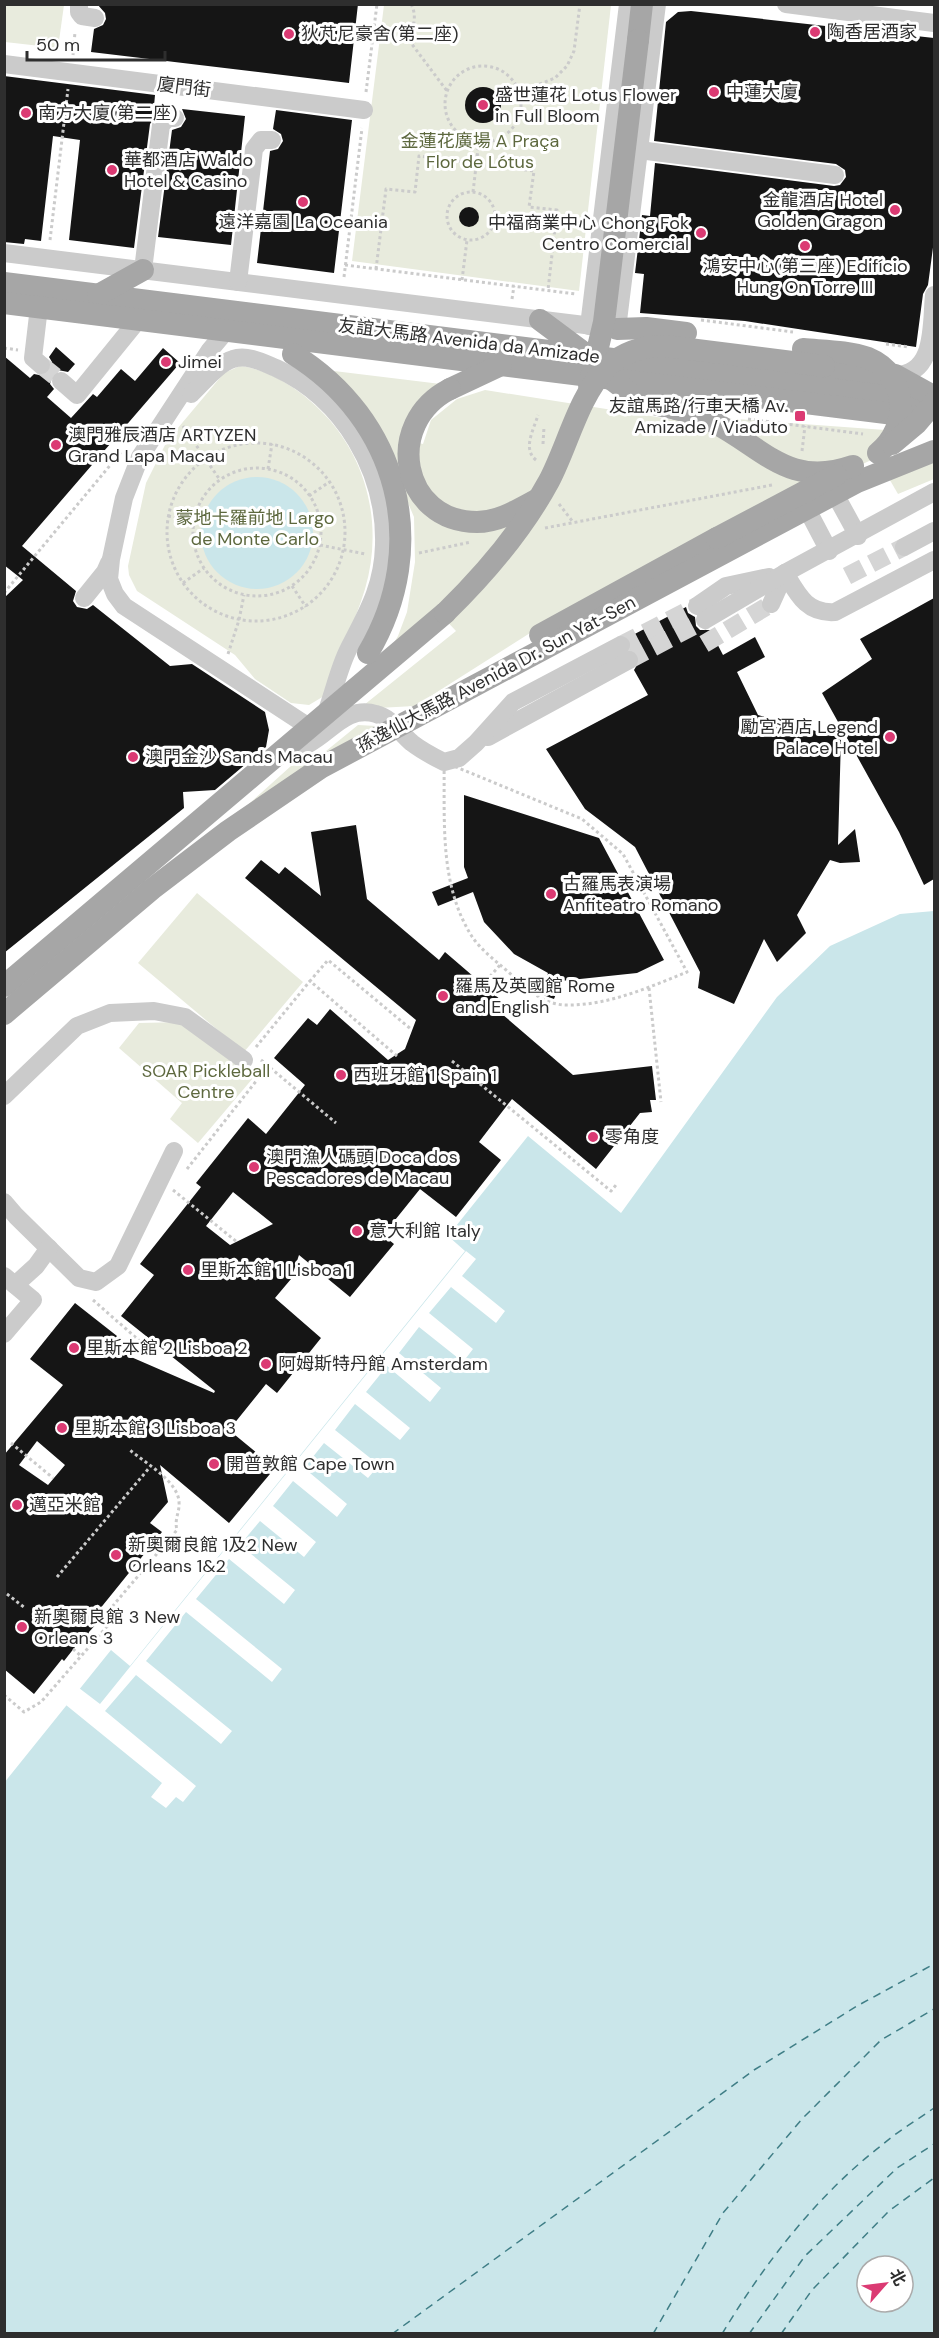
<svg xmlns="http://www.w3.org/2000/svg" width="939" height="2338" viewBox="0 0 939 2338" font-family="'DM Sans','Noto Sans SC',sans-serif">
<rect width="100%" height="100%" fill="#fff"/>
<g fill="#e8ebdd">
<polygon points="5,4 64,5 58,48 5,42"/>
<polygon points="384,5 611,5 579,291 352,261"/>
<path d="M240,366c28,3 59,23 79,43 48,46 65,116 46,180 -11,36 -28,71 -41,107l-15,9 -18,-2 -36,-24 -20,-24 -98,-64 -8,-16 -1,-9 18,-83 21,-42 57,-68z"/>
<polygon points="334,371 449,385 406,440 423,444 431,420 457,399 485,390 676,420 723,418 899,431 910,442 723,529 568,609 415,706 359,709 456,631 441,615 381,664 398,636 407,612 415,562 414,517 368,409"/>
<polygon points="934,460 934,479 898,494 887,475"/>
<polygon points="358,725 376,726 241,811 291,766 315,760"/>
<polygon points="197,893 303,982 244,1052 138,963"/>
<polygon points="183,1022 253,1078 198,1143 170,1119 182,1103 119,1048 139,1023"/>
</g>
<g fill="#cae6ea" fill-rule="evenodd">
<circle cx="257" cy="533" r="56"/>
<path d="M934,911v1422h-929l-1,-550 107,-133 19,16 335,-415 -17,-15 80,-100 93,77 156,-216 53,-51 70,-32zM867,2266h36v36h-36z"/>
</g>
<polygon fill="#fff" points="466,1251 476,1259 462,1276 505,1311 496,1323 451,1287 429,1313 473,1349 463,1362 419,1327 399,1353 441,1388 430,1402 387,1366 366,1392 410,1428 400,1440 355,1404 335,1430 379,1465 368,1478 324,1443 304,1468 347,1504 337,1517 293,1481 273,1506 316,1542 304,1557 260,1521 240,1545 295,1590 284,1604 229,1559 196,1599 282,1669 272,1682 186,1612 146,1661 232,1731 221,1744 136,1675 105,1711 196,1786 183,1802 176,1797 166,1808 151,1797 162,1783 66,1705 79,1688 100,1704"/>
<g fill="none" stroke-linecap="round" stroke-linejoin="round">
<g stroke="#3f7e86" stroke-width="1.5" stroke-dasharray="8 6" stroke-linecap="butt">
<polyline points="392,2334 754,2070 857,2006 934,1964"/>
<polyline points="653,2334 723,2213 802,2119 881,2040 934,2009"/>
<path d="M722,2334c42,-70 95,-139 160,-189 16,-14 35,-25 52,-37"/>
<polyline points="749,2334 805,2256 897,2168 934,2144"/>
<polyline points="781,2334 812,2290 889,2211 934,2178"/>
</g>
</g>
<g fill="#151515" fill-rule="evenodd">
<polygon points="97,4 358,4 349,83 91,52 94,29 103,25 106,19 105,13"/>
<polygon points="691,11 934,38 934,240 928,285 923,294 916,347 745,321 640,313 644,274 635,273 642,215 650,216 655,163 834,186 840,185 846,177 845,170 836,164 654,141 666,22 678,12"/>
<polygon points="4,76 155,95 154,106 166,107 160,110 150,124 134,248 69,240 80,140 53,136 41,241 25,239 24,244 4,242"/>
<circle cx="483" cy="105" r="18"/>
<polygon points="182,109 245,116 231,245 158,237 172,130 181,127 186,119"/>
<polygon points="276,110 352,120 334,273 257,263 270,151 278,149 283,141 281,134 273,129"/>
<circle cx="469" cy="217" r="10"/>
<polygon points="56,347 75,364 68,372 58,370 52,374 50,384 54,389 47,397 71,418 93,394 97,397 121,369 135,381 163,348 180,363 22,546 76,591 73,601 77,607 87,609 93,605 170,666 192,664 265,712 269,730 266,747 215,790 183,792 184,808 4,953 4,598 23,580 4,565 4,356 30,378 34,374 44,376 50,372 52,362 49,357"/>
<polygon points="934,598 934,879 924,885 899,832 822,693 872,659 860,639"/>
<polygon points="686,607 688,613 695,617 696,626 700,630 710,630 723,655 755,637 765,657 737,672 758,715 841,738 838,845 855,829 860,862 840,863 830,860 797,915 806,933 777,962 764,939 734,1004 698,988 700,972 635,847 585,809 546,749 648,695 634,670 640,660 639,654 631,649 629,637"/>
<polygon points="464,795 599,838 664,960 637,973 561,981 554,999 540,994 548,973 514,954 484,922 473,892 438,906 432,892 468,878 464,867"/>
<path d="M356,825l11,74 72,61 6,-8 64,55 -7,7 71,61 79,-9 4,34h-6l2,12 -12,1 -44,56 -84,-70 -33,43 22,18 -45,57 -36,-28 -37,46 11,9 -44,53 -51,-42 -8,24 -16,19 46,40 -44,55 -11,-9 -37,46 46,38 -46,55 -69,-58 8,37 -18,21 12,9 -63,78 6,4 -16,18 -3,9 -11,6 -11,14 -2,-2 -28,35 -30,-25v-214l59,-70 -33,-26 45,-56 42,33 -9,11 106,46 1,-2 -94,-75 33,-41 -14,-11 61,-77 -5,-4 52,-65 18,16 39,-49 -31,-27 34,-40 9,7 13,-16 58,51 17,-11 11,-29 -171,-142 16,-18 18,14 6,-7 36,29 -10,-64zM233,1192l40,32 -43,21 -24,-19zM37,1441l28,24 -17,20 -29,-20z"/>
</g>
<g fill="none" stroke-linecap="round" stroke-linejoin="round">
<g stroke="#d5d5d5" stroke-width="18" stroke-dasharray="18 9" stroke-linecap="butt">
<polyline points="41,365 61,381"/>
<polyline points="847,576 904,547"/>
<polyline points="704,644 771,604"/>
<polyline points="621,645 697,606"/>
<polyline points="629,660 705,620"/>
</g>
<g stroke="#cbcbcb" stroke-width="3" stroke-dasharray="3 3" stroke-linecap="butt">
<path d="M411,4c8,15 -1,25 0,39l36,48"/>
<polyline points="73,55 75,32"/>
<circle cx="483" cy="104" r="38"/>
<polyline points="366,92 377,4"/>
<polyline points="522,101 540,84 555,78 567,66 574,51 580,4"/>
<polyline points="473,192 479,141"/>
<circle cx="471" cy="216" r="24"/>
<polyline points="50,240 68,89"/>
<polyline points="345,265 576,294"/>
<polyline points="376,269 386,189 415,192 419,156 534,171 529,207 557,210 548,290"/>
<polyline points="344,277 362,128"/>
<polyline points="462,280 467,240"/>
<polyline points="512,299 514,286"/>
<polyline points="701,320 793,332"/>
<polyline points="886,344 909,347"/>
<polyline points="4,348 18,350"/>
<polyline points="748,419 863,434"/>
<polyline points="183,426 220,480"/>
<circle cx="256" cy="532" r="89"/>
<polyline points="543,444 544,427"/>
<polyline points="802,451 805,426"/>
<path d="M536,460c-14,-11 -2,-31 2,-45"/>
<circle cx="257" cy="532" r="64"/>
<polyline points="268,469 272,444"/>
<polyline points="309,496 329,482"/>
<polyline points="559,504 573,522"/>
<polyline points="168,516 194,521"/>
<polyline points="545,528 772,485"/>
<polyline points="320,545 365,554"/>
<polyline points="419,553 471,542"/>
<polyline points="183,583 204,568"/>
<polyline points="292,586 306,607"/>
<polyline points="4,593 122,451"/>
<polyline points="228,654 239,620 244,595"/>
<path d="M444,762l138,57 41,35 64,118c-37,15 -78,33 -118,33 -23,1 -40,-14 -55,-28 -14,-13 -33,-26 -43,-42 -32,-52 -26,-114 -27,-173z"/>
<polyline points="486,981 500,965"/>
<polyline points="649,988 661,1102"/>
<polyline points="256,1047 310,981"/>
<polyline points="397,1056 310,981 328,960 412,1030"/>
<polyline points="261,1060 336,1123"/>
<polyline points="452,1061 611,1191 616,1185"/>
<polyline points="187,1169 268,1066"/>
<polyline points="173,1190 237,1242"/>
<polyline points="93,1300 150,1350"/>
<polyline points="11,1443 53,1478"/>
<polyline points="57,1577 150,1467"/>
<polyline points="7,1594 25,1608"/>
<polyline points="73,1649 81,1656"/>
<path d="M4,1695l20,17 17,-10 69,-79 1,-15 66,-78c-3,-11 3,-18 2,-28 -1,-21 -34,-39 -49,-52"/>
</g>
<g stroke="#cbcbcb" stroke-width="18">
<polyline points="79,4 79,12 82,16 95,18"/>
<polyline points="786,4 934,23"/>
<polyline points="4,64 364,110"/>
<polyline points="639,150 835,175"/>
<polyline points="4,253 617,329 657,4"/>
<polyline points="143,270 161,125 168,118 175,118"/>
<polyline points="238,282 254,149 261,140 272,140"/>
<polyline points="39,307 33,358 41,365"/>
<polyline points="589,326 628,4"/>
<polyline points="226,331 210,350 140,457 124,498 111,559 109,579 115,594 124,606 309,727"/>
<path d="M895,375c41,0 36,-51 39,-80"/>
<polyline points="61,381 77,395 138,320"/>
<path d="M191,394c12,-11 26,-30 42,-35 14,-5 31,4 43,9 68,31 110,104 108,177 -1,42 -17,68 -35,103 -10,19 -15,44 -23,65"/>
<polyline points="835,494 858,536"/>
<polyline points="807,509 829,551"/>
<polyline points="904,547 934,531"/>
<path d="M785,573c13,22 22,41 50,39l99,-52"/>
<polyline points="84,598 105,572 109,563"/>
<polyline points="771,604 785,573"/>
<polyline points="697,606 726,586 769,577"/>
<polyline points="705,620 785,573 934,492"/>
<polyline points="488,737 629,660"/>
<path d="M284,749c38,4 54,-47 92,-35 16,4 24,19 36,29 9,7 22,14 32,19l15,-4 17,-15 37,-41 108,-57"/>
<polyline points="4,1096 77,1026 110,1013 154,1011 185,1017 244,1060"/>
<polyline points="4,1202 16,1216 79,1278 96,1282 118,1266 174,1151"/>
<polyline points="4,1276 33,1300 4,1334"/>
<polyline points="15,1285 36,1266 49,1248"/>
</g>
<g stroke="#a6a6a6" stroke-width="22">
<polyline points="638,40 642,4"/>
<polyline points="4,283 934,399"/>
<polyline points="98,295 143,270"/>
<polyline points="4,303 918,417"/>
<polyline points="540,320 587,355"/>
<polyline points="617,329 646,328 686,333"/>
<polyline points="824,366 895,375 933,396"/>
<polyline points="611,379 640,401 676,409"/>
<polyline points="450,389 501,365"/>
<polyline points="540,635 717,538"/>
<polyline points="4,986 445,613"/>
<polyline points="4,1014 152,889 228,831 322,767 857,482 934,451"/>
</g>
<g stroke="#a6a6a6" stroke-width="22">
<path d="M803,349c21,2 45,2 65,9 41,17 42,69 10,95"/>
<path d="M293,354c105,65 139,191 75,299"/>
<polyline points="589,385 604,322 638,40"/>
<path d="M450,389c-67,34 -49,133 27,133 22,0 42,-13 61,-23"/>
<path d="M676,409c14,4 27,7 39,14 51,27 74,65 138,43"/>
<polyline points="892,444 917,423 934,403"/>
<polyline points="717,538 836,475"/>
<path d="M445,613c41,-40 77,-82 104,-132 19,-36 29,-84 58,-114 16,-15 36,-21 58,-21l159,20"/>
</g>
</g>
<g fill="#db3a73" stroke="#fff" stroke-width="2">
<circle cx="815" cy="32" r="6"/>
<circle cx="289" cy="34" r="6"/>
<circle cx="714" cy="92" r="6"/>
<circle cx="483" cy="105" r="6"/>
<circle cx="26" cy="113" r="6"/>
<circle cx="112" cy="170" r="6"/>
<circle cx="303" cy="202" r="6"/>
<circle cx="895" cy="210" r="6"/>
<circle cx="701" cy="233" r="6"/>
<circle cx="805" cy="246" r="6"/>
<circle cx="166" cy="362" r="6"/>
<rect x="794" y="410" width="12" height="12" rx="3"/>
<circle cx="56" cy="445" r="6"/>
<circle cx="890" cy="737" r="6"/>
<circle cx="133" cy="757" r="6"/>
<circle cx="551" cy="894" r="6"/>
<circle cx="443" cy="996" r="6"/>
<circle cx="341" cy="1075" r="6"/>
<circle cx="593" cy="1137" r="6"/>
<circle cx="254" cy="1167" r="6"/>
<circle cx="357" cy="1231" r="6"/>
<circle cx="188" cy="1270" r="6"/>
<circle cx="74" cy="1348" r="6"/>
<circle cx="266" cy="1364" r="6"/>
<circle cx="62" cy="1428" r="6"/>
<circle cx="214" cy="1464" r="6"/>
<circle cx="17" cy="1505" r="6"/>
<circle cx="116" cy="1555" r="6"/>
<circle cx="22" cy="1627" r="6"/>
</g>
<g text-anchor="middle" stroke-width="6" stroke-linejoin="round" paint-order="stroke">
<g font-size="18" fill="#2e2e2e" stroke="#fff" text-anchor="start">
<text x="827" y="38">陶香居酒家</text>
<text x="301" y="40">狄芃尼豪舍(第二座)</text>
<text x="726" y="98">中蓮大廈</text>
<text x="495" y="101">盛世蓮花 Lotus Flower<tspan x="495" dy="21">in Full Bloom</tspan></text>
<text x="38" y="119">南方大廈(第二座)</text>
<text x="124" y="166">華都酒店 Waldo<tspan x="124" dy="21">Hotel &amp; Casino</tspan></text>
<text x="883" y="206" text-anchor="end">金龍酒店 Hotel<tspan x="883" dy="21">Golden Gragon</tspan></text>
<text x="303" y="228" text-anchor="middle">遠洋嘉園 La Oceania</text>
<text x="689" y="229" text-anchor="end">中福商業中心 Chong Fok<tspan x="689" dy="21">Centro Comercial</tspan></text>
<text x="805" y="272" text-anchor="middle">鴻安中心(第三座) Edifício<tspan x="805" dy="21">Hung On Torre III</tspan></text>
<text x="178" y="368">Jimei</text>
<text x="788" y="412" text-anchor="end">友誼馬路/行車天橋 Av.<tspan x="788" dy="21">Amizade / Viaduto</tspan></text>
<text x="68" y="441">澳門雅辰酒店 ARTYZEN<tspan x="68" dy="21">Grand Lapa Macau</tspan></text>
<text x="878" y="733" text-anchor="end">勵宮酒店 Legend<tspan x="878" dy="21">Palace Hotel</tspan></text>
<text x="145" y="763">澳門金沙 Sands Macau</text>
<text x="563" y="890">古羅馬表演場<tspan x="563" dy="21">Anfiteatro Romano</tspan></text>
<text x="455" y="992">羅馬及英國館 Rome<tspan x="455" dy="21">and English</tspan></text>
<text x="353" y="1081">西班牙館 1 Spain 1</text>
<text x="605" y="1143">零角度</text>
<text x="266" y="1163">澳門漁人碼頭 Doca dos<tspan x="266" dy="21">Pescadores de Macau</tspan></text>
<text x="369" y="1237">意大利館 Italy</text>
<text x="200" y="1276">里斯本館 1 Lisboa 1</text>
<text x="86" y="1354">里斯本館 2 Lisboa 2</text>
<text x="278" y="1370">阿姆斯特丹館 Amsterdam</text>
<text x="74" y="1434">里斯本館 3 Lisboa 3</text>
<text x="226" y="1470">開普敦館 Cape Town</text>
<text x="29" y="1511">邁亞米館</text>
<text x="128" y="1551">新奧爾良館 1及2 New<tspan x="128" dy="21">Orleans 1&amp;2</tspan></text>
<text x="34" y="1623">新奧爾良館 3 New<tspan x="34" dy="21">Orleans 3</tspan></text>
</g>
<g font-size="18" fill="#2e2e2e" stroke="#fff">
<text transform="translate(184 87) rotate(7)" y="6">廈門街</text>
<text transform="translate(469 341) rotate(7)" y="6">友誼大馬路 Avenida da Amizade</text>
<text transform="translate(496 674) rotate(-28)" y="6">孫逸仙大馬路 Avenida Dr. Sun Yat-Sen</text>
</g>
<g font-size="18" fill="#5d683e" stroke="#fff">
<text x="480" y="147">金蓮花廣場 A Praça<tspan x="480" dy="21">Flor de Lótus</tspan></text>
<text x="255" y="524">蒙地卡羅前地 Largo<tspan x="255" dy="21">de Monte Carlo</tspan></text>
<text x="206" y="1077">SOAR Pickleball<tspan x="206" dy="21">Centre</tspan></text>
</g>
</g>
<rect width="939" height="2338" fill="none" stroke="#2e2e2e" stroke-width="12"/>
<g transform="translate(885 2284) rotate(62)"><circle r="28" fill="#ffffff" stroke="#ababab" stroke-width="1.5"/>
<path d="M0-4.5L10 22L0 15L-10 22Z" fill="#db3a73"/>
<text y="-9" font-size="16" font-weight="bold" text-anchor="middle" fill="#2e2e2e">北</text>
</g>
<path d="M27 51v9h138v-9" fill="none" stroke="#2e2e2e" stroke-width="3"/>
<text x="36" y="51" font-size="18" fill="#2e2e2e" stroke="#ffffff" stroke-width="4.5" paint-order="stroke">50 m</text>
</svg>
